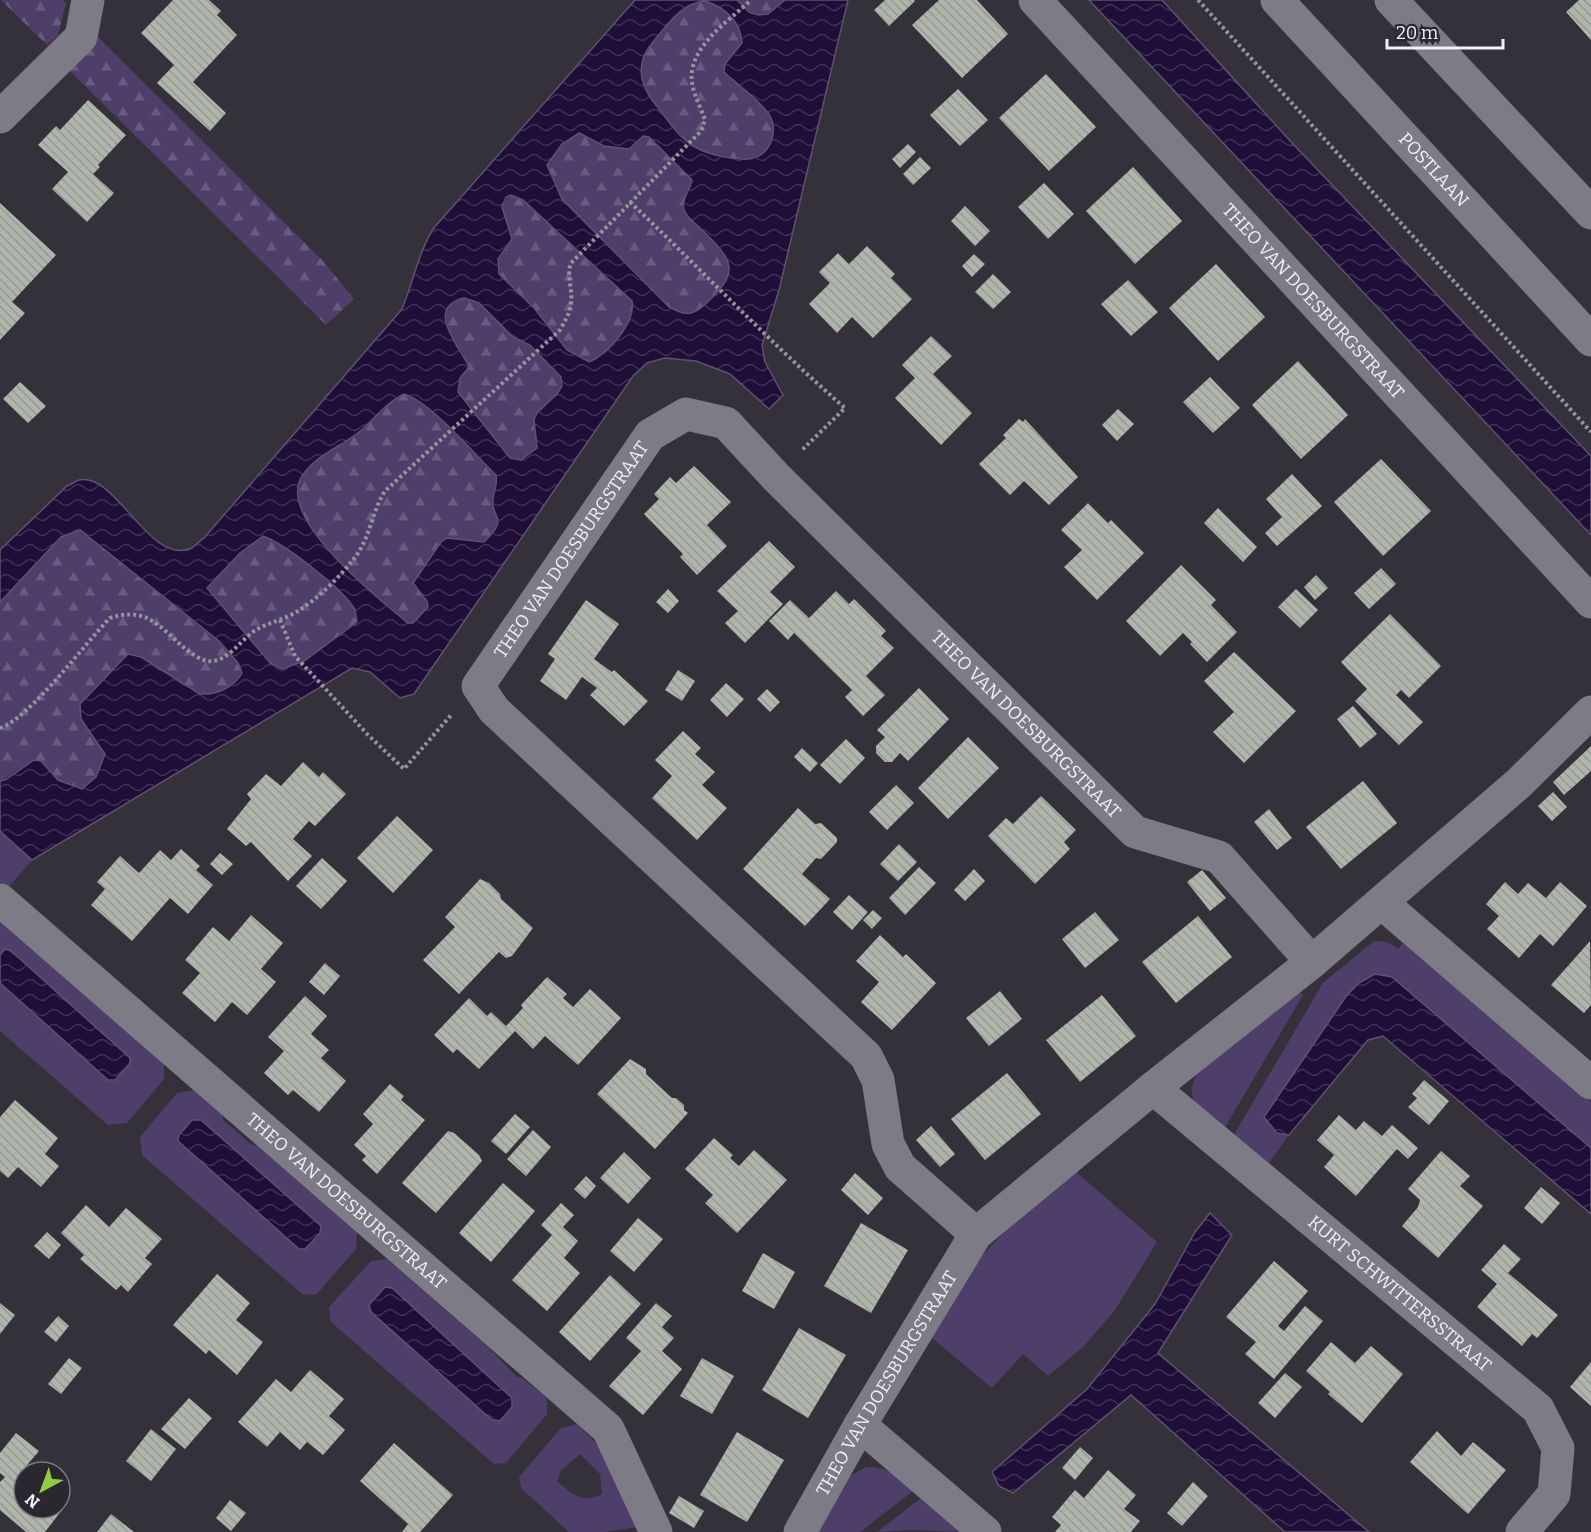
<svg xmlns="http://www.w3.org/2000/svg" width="1591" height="1532" viewBox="0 0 1591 1532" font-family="Bitter,serif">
<defs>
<pattern id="forest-firs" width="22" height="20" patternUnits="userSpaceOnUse" patternTransform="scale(1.5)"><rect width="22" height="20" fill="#4d3f69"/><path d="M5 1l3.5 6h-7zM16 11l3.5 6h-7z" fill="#675b7f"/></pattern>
<pattern id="water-waves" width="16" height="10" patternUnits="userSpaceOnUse" patternTransform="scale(1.5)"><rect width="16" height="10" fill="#1f0e38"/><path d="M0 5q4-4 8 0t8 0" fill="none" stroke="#403155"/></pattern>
<pattern id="building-back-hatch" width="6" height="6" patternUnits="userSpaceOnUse" patternTransform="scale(1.5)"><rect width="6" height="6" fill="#afb5aa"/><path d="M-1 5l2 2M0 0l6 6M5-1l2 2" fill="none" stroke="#969a92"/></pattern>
</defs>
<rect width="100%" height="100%" fill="#34313a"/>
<g fill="#4d3f69" fill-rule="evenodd">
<polygon points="0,831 32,860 7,889 0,883"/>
<polygon points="0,923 4,923 164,1064 164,1079 127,1123 108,1125 0,1031 0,983 108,1080 130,1063 130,1058 10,950 5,949 0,955"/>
<polygon points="1374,941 1388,942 1398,949 1404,941 1591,1102 1591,1148 1392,977 1375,974 1277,1133 1289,1135 1267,1166 1232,1138 1323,983"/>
<path d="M1297,989l6,6 -79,134c-23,-18 -42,-26 -26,-58z"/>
<path d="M194,1090l28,24 1,6 29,25 6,1 99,86 -1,17 -40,46 -14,-1 -160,-139 -2,-18 37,-44zM179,1141l126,108h-6z"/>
<polygon points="1075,1171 1157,1242 1115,1310 1084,1346 1048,1376 1023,1354 992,1388 932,1338 978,1260 1008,1228"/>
<path d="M387,1259l100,87 30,31 5,1 25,20v16l-41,49 -12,1 -163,-142 -2,-15 42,-46zM392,1288l120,110v9z"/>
<path d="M577,1424l24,24 37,79 -33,5h-36l-48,-44 -2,-11 42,-49zM580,1454l20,20 2,20c-19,11 -31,-1 -45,-13l4,-11z"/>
<path d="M866,1467c22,-1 32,10 47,24l-53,41h-42l31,-55z"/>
<polygon points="924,1496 963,1532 910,1530 877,1532"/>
</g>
<g fill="url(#forest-firs)">
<polygon points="1,0 63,0 66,3 58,35 47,45"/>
<path d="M737,0h48c-19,20 -29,19 -48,0z"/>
<path d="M705,1c20,6 35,21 37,42l-17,21 -1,8c14,13 33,26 44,41 12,16 3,44 -19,46 -16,1 -40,-4 -54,-12 -17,-10 -28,-28 -40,-43 -16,-20 -20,-41 -2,-62 14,-17 28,-39 52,-41z"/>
<polygon points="96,35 323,261 354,299 326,325 68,69"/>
<path d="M579,133l25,13 25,3 15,-13 6,1 42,43c-2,10 -11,21 -8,30 2,7 11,12 16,17 36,35 42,44 2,80 -11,10 -20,7 -33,0l-107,-108 -15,-34 15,-21z"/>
<path d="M510,195l13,5 109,101c4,22 -24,53 -42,61l-23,-12 -33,-42 -35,-34 -1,-15c19,-24 10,-27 4,-52z"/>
<path d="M464,298l15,5 34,33 17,9 31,32 1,9 -5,9 -20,18 -3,13 3,22 -16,12 -10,-2 -53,-66 6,-38c-14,-16 -32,-48 0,-56z"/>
<path d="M404,394c27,8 70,60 92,81l2,9 -5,23 5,12 -4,13 -10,10 -37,-4 -20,63 1,6 -15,16h-5c-33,-28 -123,-94 -108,-143 7,-23 37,-34 55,-45 18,-12 29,-32 49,-41z"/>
<path d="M80,530l139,111 19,22 4,10c-8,15 -26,22 -42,21l-59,-37 -59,62 23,35 -9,23 -13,12 -25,-9 -17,-19 -7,-1 -34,21v-179l61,-65z"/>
<path d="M263,536c21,7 80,53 91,72 2,4 2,10 3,14l-53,39 -22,8 -12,-6 -63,-75 33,-35z"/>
</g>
<g fill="url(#water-waves)" stroke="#5e5271" stroke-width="1.5" fill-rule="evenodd">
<path d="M635,0h102l12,12 9,3 10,-1 17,-14h63l-69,290 -17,55 3,17 18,33 -14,14 -39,-35 -34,-13 -31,-3 -18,5 -14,13 -219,318 -14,4 -30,-26 -18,-4 -320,192 -32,-29v-50l5,-1 29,-20 7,1 17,19 24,9 14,-12 9,-23 -24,-35 -1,-15 48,-50 13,3 59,37c16,1 34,-6 42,-21l-4,-10 -19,-22 -139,-111 -19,7 -61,65v-52l67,-64c3,-1 9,-5 12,-6 37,-8 69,83 110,69 5,-1 10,-8 15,-11l198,-229c11,-27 16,-55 31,-80zM705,1c20,6 36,21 37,42l-17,21 -1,8c14,13 33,26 44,41 12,16 3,44 -19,46 -16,1 -40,-4 -54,-12 -17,-10 -28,-28 -40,-43 -16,-20 -20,-41 -2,-62 14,-17 28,-39 52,-41zM579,133l25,13 25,3 14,-13 6,1 43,43c-2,10 -11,20 -8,30 2,7 10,12 15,17 36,35 43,44 3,80 -11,10 -20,7 -33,0l-107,-108 -15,-34 15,-21zM511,195l12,5 109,101c4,22 -24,53 -43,61l-22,-12 -33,-42 -35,-34 -1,-15 14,-20 -10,-32 4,-10zM464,298l15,5 34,34 17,8 31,32 1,9 -5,8 -20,19 -3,6 3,29 -16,12 -11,-2 -52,-66 2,-14 9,-11c-8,-19 -46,-59 -5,-69zM404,394c27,8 70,60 92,81 2,10 -2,14 -3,24 -3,20 18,17 -9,43l-37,-4 -6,4 -28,41 14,18 1,6 -15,16h-5c-28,-23 -133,-105 -106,-147 15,-22 37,-28 57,-44 16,-13 26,-29 45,-38zM263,536c21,7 80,53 91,72 2,3 2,10 3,14l-53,39 -22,8 -12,-6 -63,-75 33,-35z"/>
<polygon points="1089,0 1162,0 1293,144 1591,456 1591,535"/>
<polygon points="5,949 10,950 130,1058 130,1063 115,1080 108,1080 0,983 0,955"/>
<polygon points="1375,974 1392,977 1591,1148 1591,1214 1383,1036 1368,1040 1289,1135 1277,1133 1264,1117 1347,995 1359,983"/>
<polygon points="192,1120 201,1120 321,1226 320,1233 305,1249 299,1249 178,1141 179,1135"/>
<polygon points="1210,1213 1232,1235 1158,1353 1369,1532 1285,1532 1131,1395 1013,1493 999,1486 992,1472 1087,1389 1155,1304 1195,1232"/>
<polygon points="385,1287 392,1288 512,1398 512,1407 500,1421 492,1420 371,1312 369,1305"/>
</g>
<g fill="url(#building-back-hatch)">
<polygon points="173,0 209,0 221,11 217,15 237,35 193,82 226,113 210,131 157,83 174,65 141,33"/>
<polygon points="885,0 914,0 915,1 889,26 874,10"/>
<polygon points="939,0 977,0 1008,34 962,78 912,25"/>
<polygon points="1579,0 1591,0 1591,40 1566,12"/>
<polygon points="1046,74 1096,127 1049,171 999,118"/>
<polygon points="958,89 988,120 960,146 930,115"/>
<polygon points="88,100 126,135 98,165 100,167 93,174 114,193 87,222 52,189 68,172 38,145 56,126 60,130"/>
<polygon points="908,144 916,152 900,168 892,159"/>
<polygon points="920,157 931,168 913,185 903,174"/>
<polygon points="1133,167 1182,221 1135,264 1086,211"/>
<polygon points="1044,183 1074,214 1048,239 1018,207"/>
<polygon points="0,203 56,255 12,302 25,313 0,340"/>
<polygon points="965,206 990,231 975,246 951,221"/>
<polygon points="867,246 895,274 891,278 912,299 873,338 852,317 837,333 809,304 830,283 819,272 838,253 849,264"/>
<polygon points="974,254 985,264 972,277 962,266"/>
<polygon points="1216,264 1265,317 1218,361 1169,308"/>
<polygon points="993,274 1011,292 993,309 975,292"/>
<polygon points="1128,280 1158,312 1131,336 1101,304"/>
<polygon points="931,336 952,356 933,374 972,413 941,445 895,398 915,378 902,365"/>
<polygon points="1298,361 1348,415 1301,459 1252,405"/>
<polygon points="1210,377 1240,408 1213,433 1183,402"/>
<polygon points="20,382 46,406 28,423 3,399"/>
<polygon points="1118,409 1134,424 1117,441 1102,425"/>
<polygon points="1019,419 1023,422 1025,419 1078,477 1049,505 1024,481 1010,495 979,464 1006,438 1003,435"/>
<polygon points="1381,459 1431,511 1383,556 1334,502"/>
<polygon points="694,466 731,502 707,525 727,546 697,575 680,557 683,554 644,514 659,499 654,494 670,477 676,483"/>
<polygon points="1292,474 1322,506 1277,546 1265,533 1282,517 1266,499"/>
<polygon points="1088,503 1108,523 1111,520 1144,553 1097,600 1064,567 1082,550 1061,530"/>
<polygon points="1218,508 1257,547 1243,562 1204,523"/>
<polygon points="769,541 795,567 770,592 783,604 745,643 725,623 738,611 717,591"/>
<polygon points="1181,565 1216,600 1211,605 1237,632 1207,662 1190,644 1192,642 1183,633 1160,656 1126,621"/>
<polygon points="1381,568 1396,584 1369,609 1354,593"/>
<polygon points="1316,575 1328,588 1315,600 1304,587"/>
<polygon points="668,589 679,601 668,613 656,602"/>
<polygon points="1296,589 1318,610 1300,628 1278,607"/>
<polygon points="836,591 849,604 854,599 886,631 881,636 894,648 866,676 885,695 863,716 845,697 852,690 794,633 788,640 769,621 790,600 809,618"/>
<polygon points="586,600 619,624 594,659 612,672 614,670 648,701 624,726 590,695 597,688 582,677 566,700 540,681 555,659 548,654"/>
<polygon points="1390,614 1441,666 1409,698 1401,690 1396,695 1423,722 1399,745 1355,701 1367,689 1341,662"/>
<polygon points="1234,652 1296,711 1244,763 1213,732 1234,712 1204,681"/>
<polygon points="678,670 695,681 682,701 665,690"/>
<polygon points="726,683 744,699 727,717 710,700"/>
<polygon points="919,688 949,719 908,761 900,753 892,762 885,762 876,753 876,746 885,737 877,730"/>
<polygon points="767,689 780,702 770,712 757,699"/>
<polygon points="1353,706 1377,734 1360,748 1337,719"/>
<polygon points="683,731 701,748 695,754 715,772 702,785 727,808 697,840 652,798 672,776 655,760"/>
<polygon points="968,737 999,768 948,819 918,788"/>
<polygon points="846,739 865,758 840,784 820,765"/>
<polygon points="1591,746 1591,771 1564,795 1553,782"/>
<polygon points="802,748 818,763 810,772 794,757"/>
<polygon points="303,762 319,777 323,772 346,794 315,826 309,821 293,839 312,856 288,881 251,842 246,846 227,829 251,799 247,794 266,774 281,786"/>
<polygon points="1363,781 1397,823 1341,869 1306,827"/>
<polygon points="896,785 914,803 887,830 869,812"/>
<polygon points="1553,792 1567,807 1552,821 1538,806"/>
<polygon points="1041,796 1076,830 1064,842 1070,849 1035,884 988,836 1006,818 1013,824"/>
<polygon points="798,808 815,824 821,823 837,838 837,842 821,859 816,858 802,874 830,899 805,926 743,869"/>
<polygon points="1269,809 1292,838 1277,850 1254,822"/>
<polygon points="397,816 433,850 393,893 357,858"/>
<polygon points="899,844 917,862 898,881 880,864"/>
<polygon points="181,849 200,866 196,870 213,885 188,914 170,898 132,941 91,905 105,889 97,882 120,856 139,873 160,850 171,860"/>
<polygon points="220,853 233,864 222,875 210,864"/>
<polygon points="322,858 347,881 321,909 296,886"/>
<polygon points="919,867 936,883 905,915 889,898"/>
<polygon points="974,869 985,881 965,901 954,890"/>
<polygon points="1202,870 1226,898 1210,911 1187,882"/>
<polygon points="480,879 489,883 500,894 501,899 533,928 512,956 506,958 499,952 459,994 423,960 455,927 445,917"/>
<polygon points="1505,882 1518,894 1528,883 1546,898 1560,882 1587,906 1553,946 1540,934 1519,958 1487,929 1499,916 1486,904"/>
<polygon points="849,895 868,912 852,930 833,912"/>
<polygon points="873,910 882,918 872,929 863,920"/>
<polygon points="1095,912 1119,940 1085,968 1062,939"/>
<polygon points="251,915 283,943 261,969 276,982 247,1015 232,1002 215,1022 182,993 200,973 185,960 213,927 229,941"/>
<polygon points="1198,916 1232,957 1176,1003 1142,962"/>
<polygon points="880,935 903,957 906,954 936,983 892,1030 861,1002 879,982 856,961"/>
<polygon points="1590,941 1591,1005 1584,1013 1551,985"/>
<polygon points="325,963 340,976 324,995 309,982"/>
<polygon points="547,977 567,994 563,998 573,1007 590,989 621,1018 578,1065 545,1036 533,1049 515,1031 479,1069 457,1049 453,1053 434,1035 469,998 487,1016 491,1012 506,1026 523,1008 521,1005"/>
<polygon points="1000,991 1022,1019 989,1046 966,1018"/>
<polygon points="1102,995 1136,1036 1080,1082 1046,1040"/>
<polygon points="305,996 327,1016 311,1034 329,1050 321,1058 346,1081 319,1112 293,1090 288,1095 264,1073 284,1051 268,1037"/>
<polygon points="630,1059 646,1069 646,1074 672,1098 676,1098 684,1105 684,1110 688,1113 655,1149 597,1094"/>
<polygon points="1007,1073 1041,1114 985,1160 951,1119"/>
<polygon points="1424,1080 1449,1101 1429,1125 1408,1107 1417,1098 1412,1094"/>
<polygon points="390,1084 404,1096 401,1100 425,1120 377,1174 362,1160 366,1156 354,1145 373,1124 363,1114"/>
<polygon points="15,1100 58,1138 45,1154 59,1166 41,1187 18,1167 8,1178 0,1171 0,1117"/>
<polygon points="515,1114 530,1127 506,1154 491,1141"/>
<polygon points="1339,1115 1356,1130 1364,1121 1382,1136 1392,1125 1418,1148 1408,1159 1397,1149 1356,1196 1324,1167 1334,1155 1317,1140"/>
<polygon points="931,1126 955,1154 940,1167 916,1140"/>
<polygon points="533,1130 551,1147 526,1176 507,1159"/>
<polygon points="448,1131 454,1133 479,1155 482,1161 436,1213 402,1183"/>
<polygon points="714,1138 733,1155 730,1158 739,1166 754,1150 787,1180 737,1233 705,1203 713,1195 685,1169"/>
<polygon points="1441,1151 1470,1176 1460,1186 1483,1206 1438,1258 1402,1226 1418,1207 1420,1200 1408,1189"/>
<polygon points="624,1152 651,1178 628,1204 600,1178"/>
<polygon points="855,1173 883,1198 868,1215 841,1190"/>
<polygon points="586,1176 596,1186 585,1199 574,1189"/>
<polygon points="503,1183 535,1211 491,1262 459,1233"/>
<polygon points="1541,1187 1560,1203 1542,1224 1524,1208"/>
<polygon points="561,1203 574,1215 563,1227 578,1241 564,1258 580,1273 547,1311 512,1280 552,1235 541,1225"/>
<polygon points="86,1205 109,1227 126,1208 162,1239 145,1258 152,1264 128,1292 121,1285 116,1290 80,1259 84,1255 61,1233"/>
<polygon points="638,1218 663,1239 634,1272 610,1251"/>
<polygon points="861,1223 908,1250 871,1313 824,1286"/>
<polygon points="47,1232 61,1245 49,1259 34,1246"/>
<polygon points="1504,1244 1521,1259 1508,1273 1558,1315 1537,1338 1532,1334 1522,1346 1477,1307 1497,1284 1481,1270"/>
<polygon points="763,1253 795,1272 774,1309 742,1291"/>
<polygon points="1274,1261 1308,1291 1278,1326 1284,1331 1305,1306 1323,1321 1274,1379 1245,1354 1256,1342 1226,1317"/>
<polygon points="217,1274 250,1303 236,1320 263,1342 237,1375 209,1350 206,1354 173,1325"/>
<polygon points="610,1275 641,1304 590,1361 559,1332"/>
<polygon points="0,1303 15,1315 0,1334"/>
<polygon points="656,1303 672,1316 662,1327 674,1338 662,1351 682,1369 643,1415 609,1386 641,1351 626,1338"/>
<polygon points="58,1316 69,1326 56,1342 44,1332"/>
<polygon points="799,1328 846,1355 808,1418 762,1390"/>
<polygon points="1331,1342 1355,1363 1371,1346 1403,1374 1362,1423 1328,1394 1330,1392 1306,1371"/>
<polygon points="69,1358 82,1368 61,1394 48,1384"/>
<polygon points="702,1358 734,1376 712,1414 680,1396"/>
<polygon points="1591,1362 1591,1406 1570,1387"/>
<polygon points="310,1370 344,1399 329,1416 345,1430 323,1455 307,1442 300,1450 280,1432 267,1447 238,1422 276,1379 291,1392"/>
<polygon points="1285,1373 1302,1387 1275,1418 1258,1403"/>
<polygon points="189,1398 212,1418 185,1449 161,1429"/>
<polygon points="151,1429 176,1449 151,1481 126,1461"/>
<polygon points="1437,1431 1461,1456 1473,1442 1506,1470 1468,1514 1410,1462"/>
<polygon points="737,1432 784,1460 747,1522 700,1495"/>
<polygon points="16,1433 39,1451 22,1471 24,1508 60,1508 60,1502 65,1506 45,1532 26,1532 0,1510 0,1482 5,1477 0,1473 0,1453"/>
<polygon points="394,1443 453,1495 420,1532 402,1532 408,1524 360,1481"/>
<polygon points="1080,1447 1093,1458 1075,1480 1062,1468"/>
<polygon points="1108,1470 1136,1495 1124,1509 1140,1521 1131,1532 1055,1532 1061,1525 1052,1517 1075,1490 1084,1498"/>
<polygon points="1193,1482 1208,1496 1182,1526 1167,1513"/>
<polygon points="679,1496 704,1511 694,1528 669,1513"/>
<polygon points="230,1500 246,1513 231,1531 216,1518"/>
<polygon points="111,1514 134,1532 97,1532"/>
</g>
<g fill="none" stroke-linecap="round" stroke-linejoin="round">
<g stroke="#97949c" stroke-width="4" stroke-dasharray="3 3" stroke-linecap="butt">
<polyline points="1198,0 1591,432"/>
<path d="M630,202c72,68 140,141 215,206l-44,43"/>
<polyline points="280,620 295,656 368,735 404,769 452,714"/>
<path d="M0,728c29,-9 86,-86 110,-110 45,-15 55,21 89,40 24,13 40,-18 57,-28 13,-8 30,-11 42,-19 19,-12 40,-32 54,-50 18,-20 19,-48 33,-70l175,-161c5,-9 10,-17 11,-27 2,-14 -5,-27 0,-40l130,-132 4,-11c-5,-15 -16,-33 -13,-49 4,-29 39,-52 59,-71"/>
</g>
<g stroke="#7d7b85" stroke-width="33">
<path id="s1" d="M1035,0l556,602"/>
<path id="s2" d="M1277,0l314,340"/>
<polyline points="1391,0 1591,213"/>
<polyline points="0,117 81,37 88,0"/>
<path id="s3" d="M0,900l608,529 48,103"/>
<polyline points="1382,903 1591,1083"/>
<path id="s4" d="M1153,1088l385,321 20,39 -4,46 -32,38"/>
<path id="s5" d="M976,1234l-76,-67 -12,-23 -10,-64 -12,-24 -372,-346 -16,-24 172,-251 36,-21 40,9 51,55 358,354 84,25 93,105"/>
<polyline points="860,1425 985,1532"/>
<path id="s6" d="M800,1532l60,-107 116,-191 177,-146 159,-126 207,-179 72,-71"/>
</g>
</g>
<g text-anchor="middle" stroke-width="6" stroke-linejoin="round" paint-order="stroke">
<g font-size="18" fill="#f2f0f6" stroke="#2a2730">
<text dy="6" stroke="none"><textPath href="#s2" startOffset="231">POSTLAAN</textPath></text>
<text dy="6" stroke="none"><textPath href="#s1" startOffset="410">THEO VAN DOESBURGSTRAAT</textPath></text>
<text dy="6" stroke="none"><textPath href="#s5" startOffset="921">THEO VAN DOESBURGSTRAAT</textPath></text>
<text dy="6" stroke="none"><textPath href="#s5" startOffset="1568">THEO VAN DOESBURGSTRAAT</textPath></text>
<text dy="6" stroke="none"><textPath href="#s3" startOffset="459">THEO VAN DOESBURGSTRAAT</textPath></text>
<text dy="6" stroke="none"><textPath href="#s4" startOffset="321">KURT SCHWITTERSSTRAAT</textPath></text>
<text dy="6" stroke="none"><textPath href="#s6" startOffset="172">THEO VAN DOESBURGSTRAAT</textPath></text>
</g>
</g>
<g transform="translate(42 1490) rotate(221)"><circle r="28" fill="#2a2730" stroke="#7a777f" stroke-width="1.5"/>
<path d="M0-4.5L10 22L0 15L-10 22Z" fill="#8fcd42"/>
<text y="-9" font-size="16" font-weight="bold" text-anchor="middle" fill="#f2f0f6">N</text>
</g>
<path d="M1387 39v9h116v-9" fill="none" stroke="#f2f0f6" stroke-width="3"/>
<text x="1396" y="39" font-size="18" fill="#f2f0f6" stroke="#2a2730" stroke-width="4.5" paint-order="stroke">20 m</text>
</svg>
